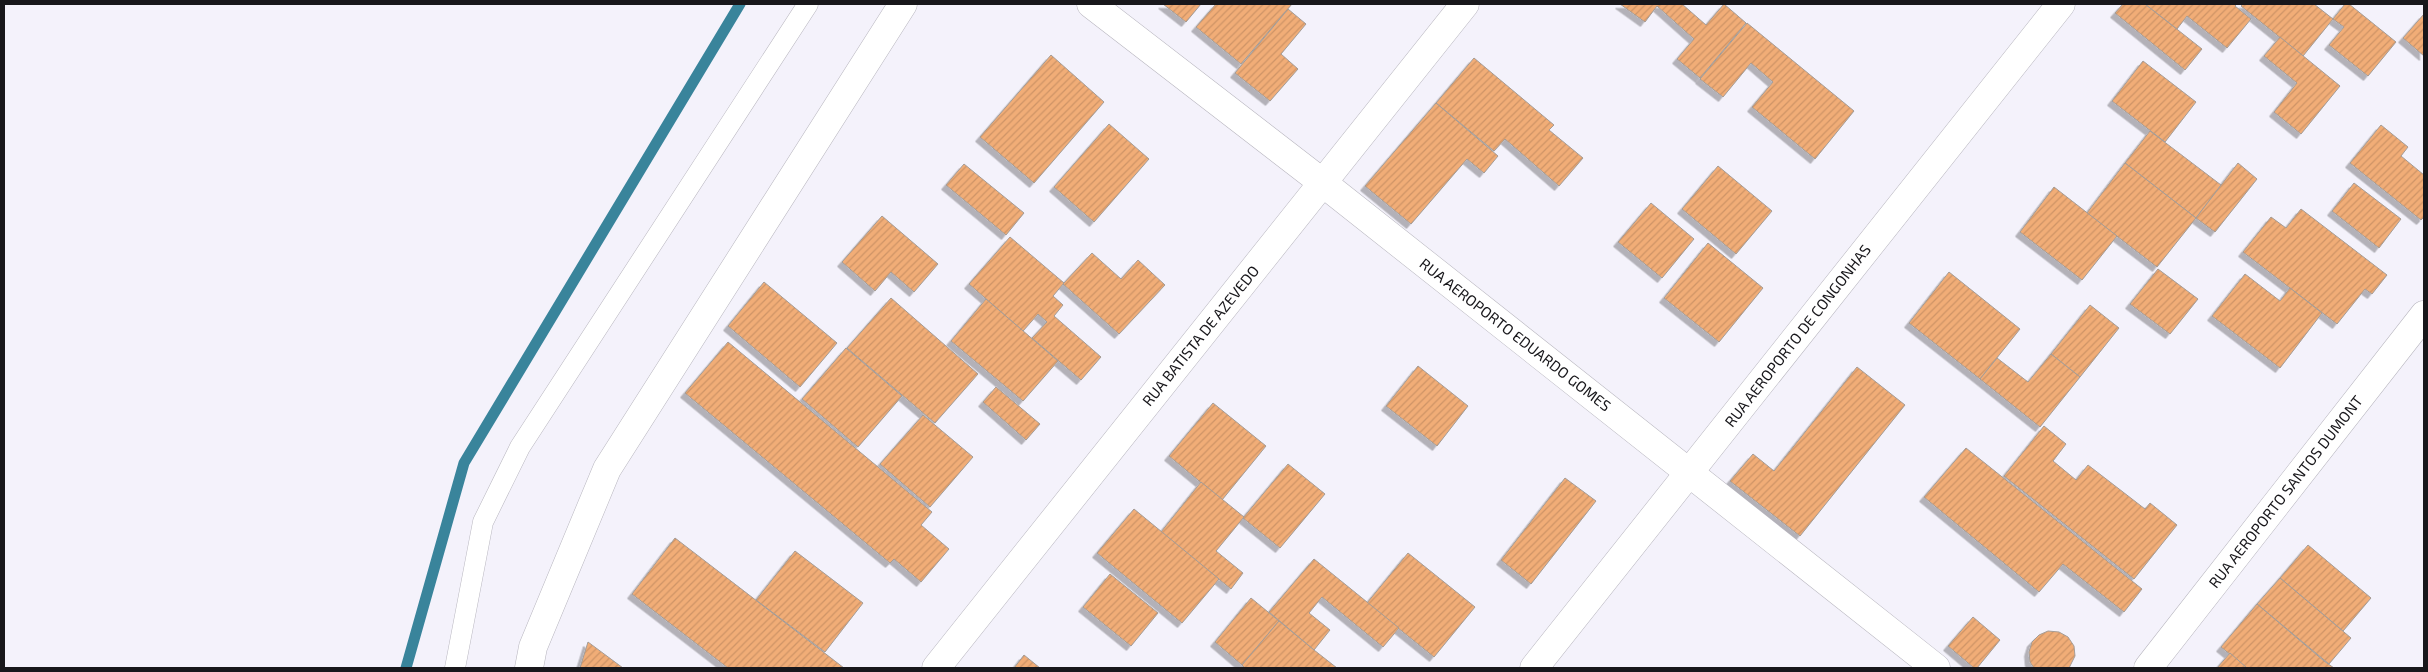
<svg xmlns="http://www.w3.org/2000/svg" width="2428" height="672" viewBox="0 0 2428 672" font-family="'Exo 2',sans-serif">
<defs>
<pattern id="building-hatch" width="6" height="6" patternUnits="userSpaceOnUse" patternTransform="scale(1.25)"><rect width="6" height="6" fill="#f1ad77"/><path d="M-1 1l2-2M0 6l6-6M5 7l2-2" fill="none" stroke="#ce9466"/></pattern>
<filter id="shadow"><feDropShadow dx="-4.5" dy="4.5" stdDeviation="0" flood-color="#0004"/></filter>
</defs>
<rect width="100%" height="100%" fill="#f4f2fb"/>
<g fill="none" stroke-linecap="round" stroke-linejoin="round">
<polyline stroke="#39849b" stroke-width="11" points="406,668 464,463 740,4"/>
</g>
<g fill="url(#building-hatch)" stroke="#a49c96" filter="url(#shadow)">
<polygon points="1163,4 1201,4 1186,22"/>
<polygon points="1216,4 1292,4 1241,64 1196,27"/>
<polygon points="1620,4 1682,4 1706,25 1724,4 1746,23 1700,78 1677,59 1694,39 1657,6 1645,22"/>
<polygon points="2123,4 2145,4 2202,49 2185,70 2115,13"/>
<polygon points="2145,4 2237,4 2235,6 2251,19 2227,48 2187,16 2177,29"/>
<polygon points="2243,4 2314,4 2333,19 2303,56 2241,6"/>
<polygon points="2345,4 2349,4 2396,42 2368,76 2329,45 2344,27 2333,19"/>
<polygon points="1288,9 1306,24 1281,54 1298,69 1270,101 1235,73"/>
<polygon points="2424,14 2424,56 2403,38"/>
<polygon points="1747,23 1854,111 1815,159 1752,107 1773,82 1751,63 1723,97 1700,79"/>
<polygon points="2280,37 2340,86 2301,134 2274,112 2297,83 2264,56"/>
<polygon points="1051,55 1104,102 1034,183 980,137"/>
<polygon points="1474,58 1554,125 1549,130 1583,158 1559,186 1505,139 1494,151 1436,103"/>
<polygon points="2143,61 2196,102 2165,142 2112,101"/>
<polygon points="1436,103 1498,156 1484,173 1467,159 1411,224 1365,186"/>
<polygon points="1109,124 1149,159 1094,222 1054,187"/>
<polygon points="2381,125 2408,147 2401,156 2424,175 2424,217 2421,220 2350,163"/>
<polygon points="2150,131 2221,185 2196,218 2125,163"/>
<polygon points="2125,163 2196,218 2157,267 2087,213"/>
<polygon points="2238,163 2257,179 2215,232 2196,218"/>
<polygon points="964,164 1024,213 1006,235 946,185"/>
<polygon points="1718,166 1772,211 1736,254 1682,209"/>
<polygon points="2354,183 2401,219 2379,248 2332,211"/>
<polygon points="2054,187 2117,236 2082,280 2020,232"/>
<polygon points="1651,203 1694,239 1662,278 1618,242"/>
<polygon points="2301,209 2387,275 2372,294 2365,289 2337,324 2243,252 2271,217 2286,228"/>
<polygon points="882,216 938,264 914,292 891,272 875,291 842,262"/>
<polygon points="1010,237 1064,283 1053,296 1063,305 1054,316 1101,357 1081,380 1032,338 1047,322 1038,314 1023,331 969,284"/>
<polygon points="1708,243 1763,288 1719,342 1664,298"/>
<polygon points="1092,253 1121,279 1138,260 1165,285 1119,334 1063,284"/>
<polygon points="2158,269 2198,299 2170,334 2130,304"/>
<polygon points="1949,272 2020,329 1980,379 1909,323"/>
<polygon points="2245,274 2280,301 2290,288 2322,313 2280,368 2212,316"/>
<polygon points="764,282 837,343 800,387 728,326"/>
<polygon points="891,298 978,374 935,423 847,348"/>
<polygon points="986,299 1058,361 1023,401 951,341"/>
<polygon points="2090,305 2119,328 2080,377 2051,354"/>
<polygon points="728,342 932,512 921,525 949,549 921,582 894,559 890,563 685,393"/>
<polygon points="846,348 902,396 858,447 802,399"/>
<polygon points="2051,354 2080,377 2040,427 1980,379 1997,358 2028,382"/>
<polygon points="1418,366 1468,406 1437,446 1386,406"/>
<polygon points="1857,367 1905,405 1800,536 1730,481 1753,454 1774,471"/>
<polygon points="996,387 1040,424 1026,440 983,402"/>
<polygon points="1213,403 1266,446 1222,500 1169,456"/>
<polygon points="923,415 973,457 930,507 880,464"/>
<polygon points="2044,426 2066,444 2053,461 2076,480 2088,465 2145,509 2150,503 2177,525 2134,579 2004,476"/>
<polygon points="1966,448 2142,589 2124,612 2063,564 2039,592 1924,497"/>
<polygon points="1288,464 1325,494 1280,548 1243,518"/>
<polygon points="1565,478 1596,501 1531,584 1501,560"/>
<polygon points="1201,482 1244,517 1216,551 1243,573 1231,589 1161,532"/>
<polygon points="1134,509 1219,579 1182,623 1097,553"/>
<polygon points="675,538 844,668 728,668 632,594"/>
<polygon points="2308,545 2371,598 2343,631 2280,578"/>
<polygon points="795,551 863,603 825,652 756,600"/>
<polygon points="1408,553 1475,607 1434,657 1367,603"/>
<polygon points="1314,559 1399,628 1383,647 1322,597 1309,613 1330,630 1314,650 1269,612"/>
<polygon points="1110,574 1158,613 1131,646 1083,607"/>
<polygon points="2280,578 2351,638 2329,664 2257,604"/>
<polygon points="1251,598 1279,621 1242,665 1215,642"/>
<polygon points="2257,604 2324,661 2334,668 2247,668 2221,647"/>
<polygon points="1973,617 2000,640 1977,668 1974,668 1948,646"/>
<polygon points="1279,621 1314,650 1337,668 1245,668 1242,665"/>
<polygon points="2048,631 2059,632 2068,637 2074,646 2075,656 2069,668 2034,668 2030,662 2029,652 2032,642 2039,635"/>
<polygon points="588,642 623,668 580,668"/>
<polygon points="2230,653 2247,668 2217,668"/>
<polygon points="1024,655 1040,668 1014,668"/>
</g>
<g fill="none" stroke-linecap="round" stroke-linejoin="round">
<g stroke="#b8b6bf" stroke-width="21">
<polyline id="lane" points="455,668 483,522 520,447 808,4"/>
</g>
<g stroke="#b8b6bf" stroke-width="29">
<g id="street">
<polyline points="1091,4 1323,183 1936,668"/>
<polyline points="529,668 533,647 607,469 903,4"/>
<polyline points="1534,668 2061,4"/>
<polyline points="2148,668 2424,315"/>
</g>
</g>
<g stroke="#b8b6bf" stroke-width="29">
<polyline id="secondary" points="936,668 1465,4"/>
</g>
<use href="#lane" stroke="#fff" stroke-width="20"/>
<use href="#street" stroke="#fff" stroke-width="28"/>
<use href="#secondary" stroke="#fff" stroke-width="28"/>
</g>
<g text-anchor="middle" stroke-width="4" stroke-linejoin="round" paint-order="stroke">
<g font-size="15" fill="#18171b" stroke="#fff">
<text transform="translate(1515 335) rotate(38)" y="5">RUA AEROPORTO EDUARDO GOMES</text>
<text transform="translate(1201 336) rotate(-51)" y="5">RUA BATISTA DE AZEVEDO</text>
<text transform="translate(1798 336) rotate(-52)" y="5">RUA AEROPORTO DE CONGONHAS</text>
<text transform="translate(2286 492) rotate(-52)" y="5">RUA AEROPORTO SANTOS DUMONT</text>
</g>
</g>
<rect width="2428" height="672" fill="none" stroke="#18171b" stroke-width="10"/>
</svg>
